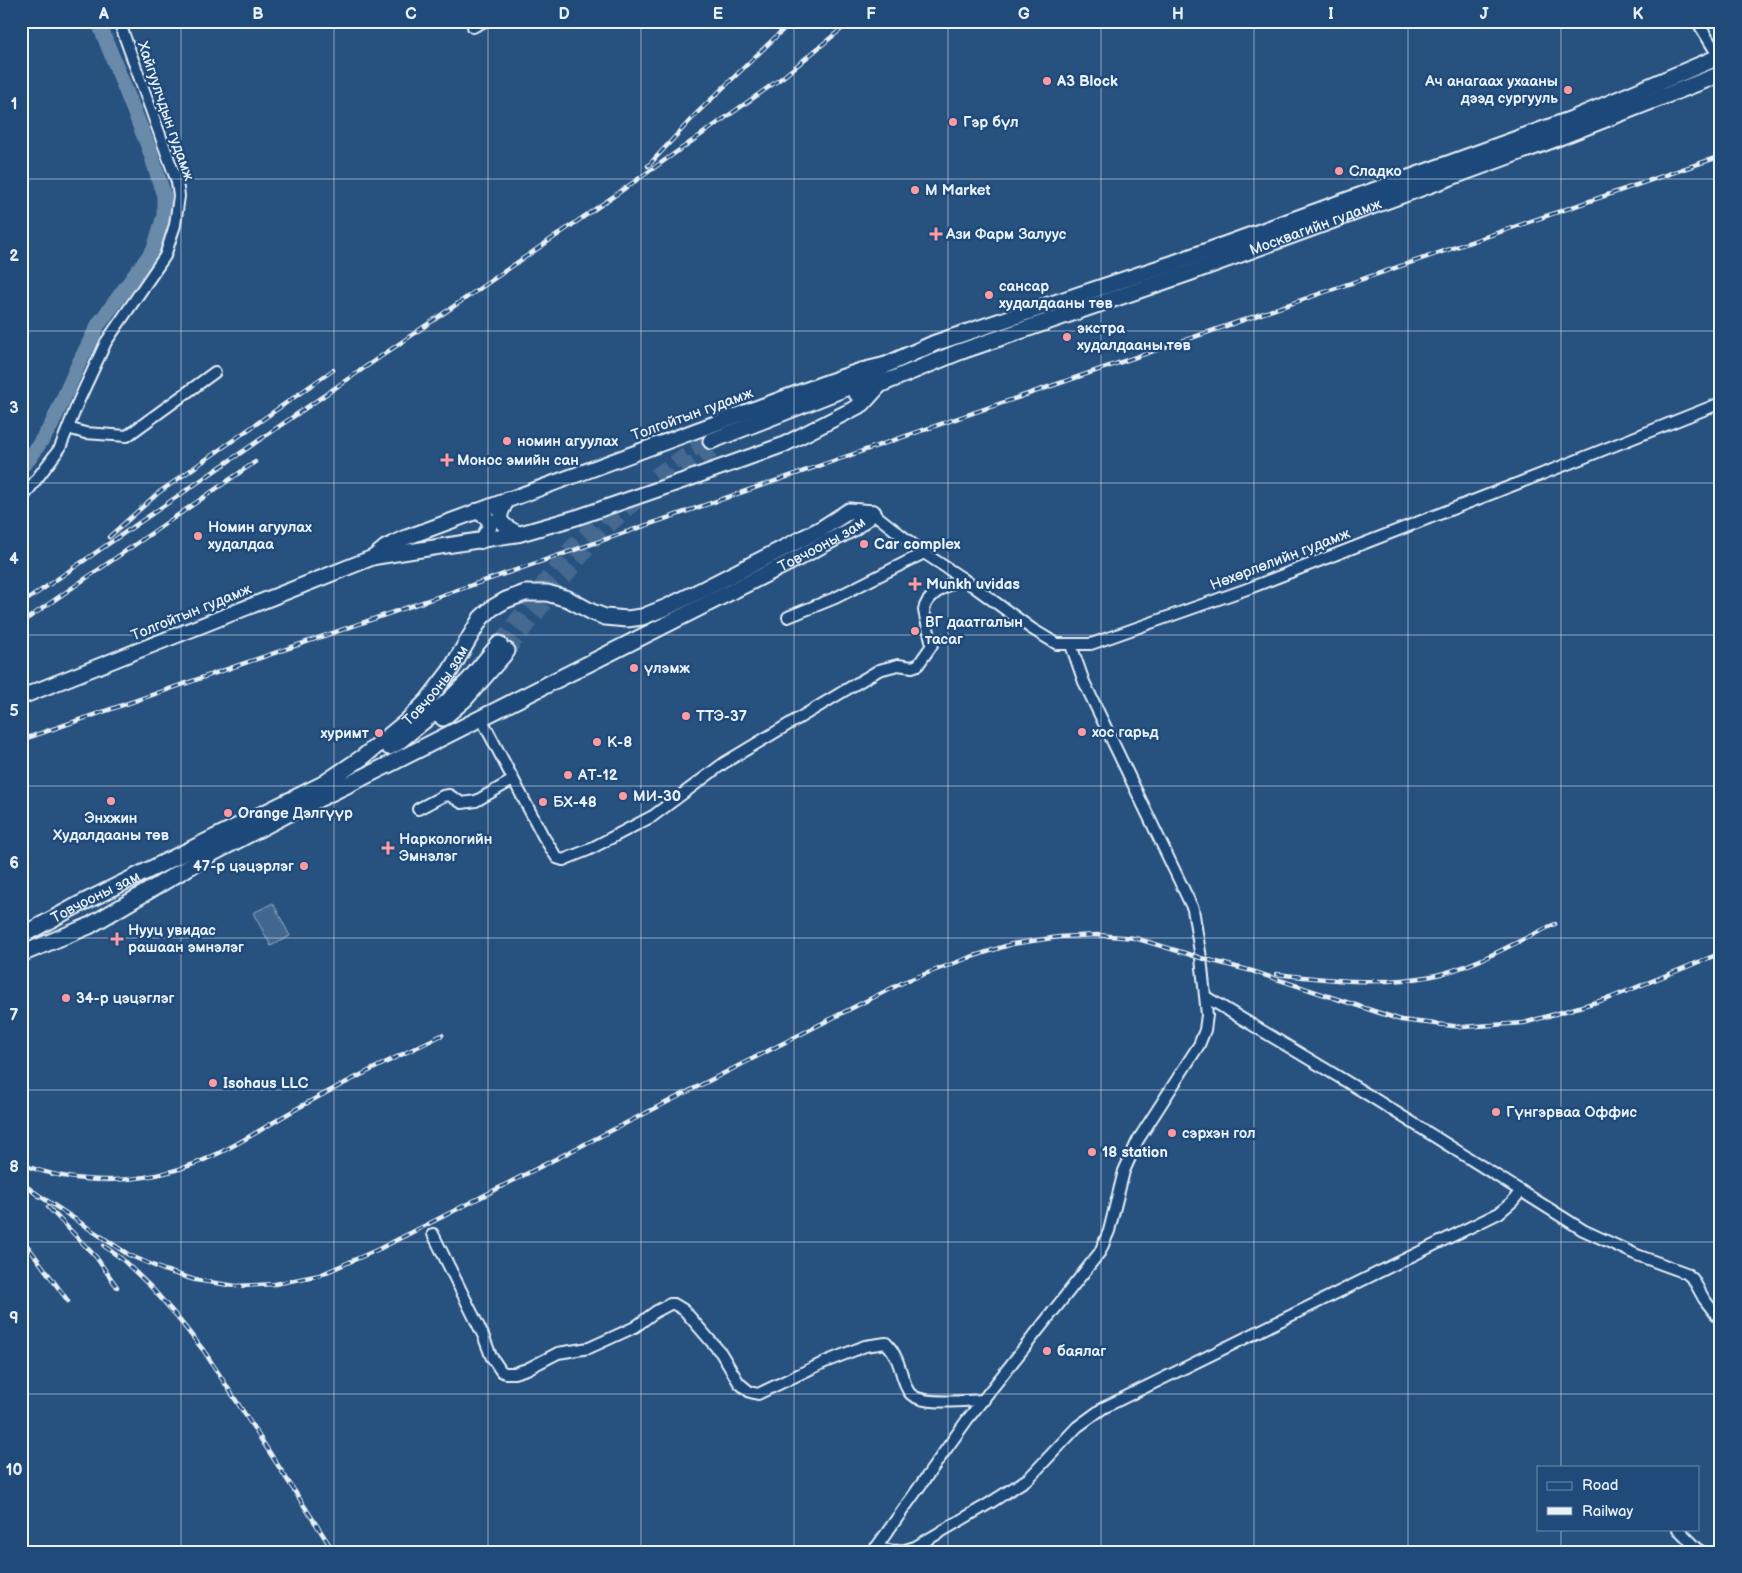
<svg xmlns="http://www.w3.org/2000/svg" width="1742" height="1573" viewBox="0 0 1742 1573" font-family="'Balsamiq Sans',sans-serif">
<rect width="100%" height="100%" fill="#27517f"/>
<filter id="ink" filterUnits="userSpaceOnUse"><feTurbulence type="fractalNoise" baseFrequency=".02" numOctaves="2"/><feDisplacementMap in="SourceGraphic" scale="10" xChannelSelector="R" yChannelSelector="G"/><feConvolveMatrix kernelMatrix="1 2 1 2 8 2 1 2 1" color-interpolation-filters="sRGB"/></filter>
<g filter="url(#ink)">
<polygon fill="#436891" stroke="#96acc4" points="273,903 290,936 271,946 253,913"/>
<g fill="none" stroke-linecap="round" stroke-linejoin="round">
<polyline stroke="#6b8aaa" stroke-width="15" points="21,467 30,458 51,426 79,363 98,325 154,249 164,216 164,196 150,151 98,21"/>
<g stroke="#446991" stroke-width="15" stroke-dasharray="15 8" stroke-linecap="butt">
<polyline points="655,476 692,450 711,441"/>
<polyline points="499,644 565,554 580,538 618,503"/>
<polyline points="507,651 596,538 628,508 658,485 698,459 720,447"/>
</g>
<g stroke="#e8f1f8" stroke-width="14">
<g id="minor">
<polyline points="1697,21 1719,57"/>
<polyline points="473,27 485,21"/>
<polyline points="68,428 85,433 127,436 215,372"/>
<polyline points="21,500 60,448 79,400 106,342 165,256 175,225 179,196 177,182 119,21"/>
<polyline points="873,513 924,553 962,578 1032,629 1057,644 1091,644 1247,589 1565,465 1721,403"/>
<polyline points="788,617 835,598 924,553"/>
<path d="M481,718l62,118 14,22 6,2 25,-10 65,-34 71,-53 155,-93 19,-5 14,2 6,-2 14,-20c-1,-6 -8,-32 -8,-35 2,-16 26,-25 38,-32"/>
<polyline points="418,809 443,796 449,795 462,803 476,801 513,780"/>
<polyline points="1206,997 1362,1091 1583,1230 1637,1255 1686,1273 1693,1279 1704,1299 1721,1321"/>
<path d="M433,1234l50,101 8,21 10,15 4,2h9l13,-4 31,-16 31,-5 46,-21 20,-15 15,-8h4l10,6 37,43 18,30 11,9 8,2 67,-32 40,-16 21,-3c10,10 13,22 17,35 2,4 3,10 6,14 10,15 59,8 75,8"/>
<polyline points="1678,1529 1701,1552"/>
<polyline points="875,1548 894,1551 905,1550 915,1547 990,1503 1029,1478 1077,1427 1103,1408 1499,1213 1512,1202 1521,1191"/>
<polyline points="873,1552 967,1420 1100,1252 1109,1231 1124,1171 1138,1140 1199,1045 1205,1030 1207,1015 1201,958 1193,909 1084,682 1071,645"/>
</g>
</g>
<g stroke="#e8f1f8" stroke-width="18">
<g id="major">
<path d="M508,499c-13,21 -10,24 11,35"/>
<path d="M476,511c19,10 16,14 5,30"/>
<polyline points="374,557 386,547 405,538 822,384 859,371 884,365"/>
<polyline points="21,697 374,557 519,534 578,517 688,479 783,445 863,404 881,384"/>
</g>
</g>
<g stroke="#e8f1f8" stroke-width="19">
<g id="highway">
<path id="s1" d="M857,394l102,-42 230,-79 358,-131 174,-68"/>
<polyline points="711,441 864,381 886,365 935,343 1174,263 1572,119 1721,56"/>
<polyline points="443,718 465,699 507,651"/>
<polyline points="389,747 397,743 447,702 470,679 499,644"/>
<path id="s2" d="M21,936l57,-31 245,-121 40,-27 44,-36 20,-20 23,-30 31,-53 11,-10 14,-8 19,-7h22l21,6 24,13 13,5 22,2 15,-2 25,-10 35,-17 119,-61 28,-18 24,2"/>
<path id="s3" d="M21,954l68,-28 122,-72 73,-38 104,-51 410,-207 54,-29 21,-16"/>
</g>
</g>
<use href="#minor" stroke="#1f4a7a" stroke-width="10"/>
<use href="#major" stroke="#1f4a7a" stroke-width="14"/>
<use href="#highway" stroke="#1f4a7a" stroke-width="15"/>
<g stroke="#e8f1f8" stroke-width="4.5">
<g id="rail">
<polyline points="648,166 697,113 792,21"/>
<polyline points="109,537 158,493 333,370"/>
<polyline points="21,604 614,196 783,77 851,21"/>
<polyline points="21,623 255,462"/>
<polyline points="21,740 1721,156"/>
<path d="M1277,974c51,6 104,12 155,2 43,-9 84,-34 123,-52"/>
<path d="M21,1164c64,25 135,20 196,-10 32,-15 61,-36 92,-52 44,-24 88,-45 133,-67"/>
<polyline points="21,1182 39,1196"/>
<polyline points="34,1192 129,1255 164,1270 195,1280 236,1286 275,1284 320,1275 379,1249 860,1004 906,981 968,958 1012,944 1059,937 1097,935 1135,938 1201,958 1252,971 1401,1020 1462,1027 1524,1023 1610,998 1721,953"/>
<polyline points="48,1207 96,1257 117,1287"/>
<polyline points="21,1237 68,1301"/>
<polyline points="104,1246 122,1259 151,1287 173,1312 204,1351 334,1552"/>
</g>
</g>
<use href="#rail" stroke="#1f4a7a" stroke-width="2.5" stroke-dasharray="8" stroke-linecap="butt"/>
</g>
</g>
<path fill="none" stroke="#e8f1f8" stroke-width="1" stroke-opacity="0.55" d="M181,21v1531M334,21v1531M488,21v1531M641,21v1531M794,21v1531M948,21v1531M1101,21v1531M1254,21v1531M1408,21v1531M1561,21v1446M21,179h1700M21,331h1700M21,483h1700M21,635h1700M21,786h1700M21,938h1700M21,1090h1700M21,1242h1700M21,1394h1700M1561,1529v23"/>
<g fill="#ff9aa2" stroke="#1f4a7a" stroke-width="2">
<circle cx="1047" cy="81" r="5"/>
<circle cx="1568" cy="90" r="5"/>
<circle cx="953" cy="122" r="5"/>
<circle cx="1339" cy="171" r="5"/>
<circle cx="915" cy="190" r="5"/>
<path d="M933.5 226.5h5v5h5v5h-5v5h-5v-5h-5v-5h5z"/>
<circle cx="989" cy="295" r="5"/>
<circle cx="1067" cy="337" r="5"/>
<circle cx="507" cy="441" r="5"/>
<path d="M444.5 452.5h5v5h5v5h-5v5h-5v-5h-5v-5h5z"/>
<circle cx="198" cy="536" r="5"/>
<circle cx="864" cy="544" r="5"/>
<path d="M912.5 576.5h5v5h5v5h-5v5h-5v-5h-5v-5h5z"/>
<circle cx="915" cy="631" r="5"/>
<circle cx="634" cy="668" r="5"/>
<circle cx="686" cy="716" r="5"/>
<circle cx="1082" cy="732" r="5"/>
<circle cx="379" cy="733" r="5"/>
<circle cx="597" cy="742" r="5"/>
<circle cx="568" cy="775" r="5"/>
<circle cx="623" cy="796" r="5"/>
<circle cx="111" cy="801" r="5"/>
<circle cx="543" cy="802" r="5"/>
<circle cx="228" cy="813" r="5"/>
<path d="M385.5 840.5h5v5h5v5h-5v5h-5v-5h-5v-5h5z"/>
<circle cx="304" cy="866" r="5"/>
<path d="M114.5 931.5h5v5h5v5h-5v5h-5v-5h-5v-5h5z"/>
<circle cx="66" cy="998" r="5"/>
<circle cx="213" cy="1083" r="5"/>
<circle cx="1496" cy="1112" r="5"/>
<circle cx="1172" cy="1133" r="5"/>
<circle cx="1092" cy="1152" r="5"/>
<circle cx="1047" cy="1351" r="5"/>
</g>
<g text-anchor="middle" stroke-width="5" stroke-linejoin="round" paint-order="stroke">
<g font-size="15" font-weight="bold" fill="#e8f1f8" stroke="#1f4a7a" text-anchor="start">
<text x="1057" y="86">A3 Block</text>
<text x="1558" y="86" text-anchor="end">Ач анагаах ухааны<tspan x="1558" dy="17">дээд сургууль</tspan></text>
<text x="963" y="127">Гэр бүл</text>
<text x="1349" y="176">Сладко</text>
<text x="925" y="195">М Market</text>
<text x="946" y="239">Ази Фарм Залуус</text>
<text x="999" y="291">сансар<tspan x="999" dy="17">худалдааны төв</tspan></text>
<text x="1077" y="333">экстра<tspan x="1077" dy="17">худалдааны төв</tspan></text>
<text x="517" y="446">номин агуулах</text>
<text x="457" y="465">Монос эмийн сан</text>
<text x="208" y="532">Номин агуулах<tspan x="208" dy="17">худалдаа</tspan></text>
<text x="874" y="549">Car complex</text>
<text x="926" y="589">Munkh uvidas</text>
<text x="925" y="627">ВГ даатгалын<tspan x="925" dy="17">тасаг</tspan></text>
<text x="644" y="673">үлэмж</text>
<text x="696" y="721">ТТЭ-37</text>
<text x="1092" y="737">хос гарьд</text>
<text x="369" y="738" text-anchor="end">хуримт</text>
<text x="607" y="747">К-8</text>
<text x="578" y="780">АТ-12</text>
<text x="633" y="801">МИ-30</text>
<text x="553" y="807">БХ-48</text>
<text x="238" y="818">Orange Дэлгүүр</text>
<text x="111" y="823" text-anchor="middle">Энхжин<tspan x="111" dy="17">Худалдааны төв</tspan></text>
<text x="399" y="844">Наркологийн<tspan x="399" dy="17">Эмнэлэг</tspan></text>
<text x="294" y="871" text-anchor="end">47-р цэцэрлэг</text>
<text x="128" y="935">Нууц увидас<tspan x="128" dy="17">рашаан эмнэлэг</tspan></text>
<text x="76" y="1003">34-р цэцэглэг</text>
<text x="223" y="1088">Isohaus LLC</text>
<text x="1506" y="1117">Гүнгэрваа Оффис</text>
<text x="1182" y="1138">сэрхэн гол</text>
<text x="1102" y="1157">18 station</text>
<text x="1057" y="1356">баялаг</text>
</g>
<g font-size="15" fill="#e8f1f8" stroke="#1f4a7a">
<text transform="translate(166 111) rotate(71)" y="5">Хайгуулчдын гудамж</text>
<text dy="5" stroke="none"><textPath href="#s1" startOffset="488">Москвагийн гудамж</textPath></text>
<text transform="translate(692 414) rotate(-20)" y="5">Толгойтын гудамж</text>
<text dy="5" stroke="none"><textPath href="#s3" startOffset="900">Товчооны зам</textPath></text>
<text transform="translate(1280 559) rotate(-21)" y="5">Нөхөрлөлийн гудамж</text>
<text transform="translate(191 612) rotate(-22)" y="5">Толгойтын гудамж</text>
<text dy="5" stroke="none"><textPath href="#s2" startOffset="489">Товчооны зам</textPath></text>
<text dy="5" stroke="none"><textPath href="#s2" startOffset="84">Товчооны зам</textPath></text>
</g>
</g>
<rect width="1742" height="1573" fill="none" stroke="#1f4a7a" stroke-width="55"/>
<rect x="1537" y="1466" width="162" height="65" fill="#1f4a7a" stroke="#6f8dac"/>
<rect x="1547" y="1482" width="25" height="8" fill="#1f4a7a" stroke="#6f8dac"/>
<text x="1582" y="1490" font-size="15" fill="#e8f1f8">Road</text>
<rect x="1547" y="1507" width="25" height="8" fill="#e8f1f8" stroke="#6f8dac"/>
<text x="1582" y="1516" font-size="15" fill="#e8f1f8">Railway</text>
<rect x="28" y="28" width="1686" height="1518" fill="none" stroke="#e8f1f8" stroke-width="2"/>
<g font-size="16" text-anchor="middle" font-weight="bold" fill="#e8f1f8">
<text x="104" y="19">A</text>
<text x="258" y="19">B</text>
<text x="411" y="19">C</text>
<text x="564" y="19">D</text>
<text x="718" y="19">E</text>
<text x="871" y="19">F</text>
<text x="1024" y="19">G</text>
<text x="1178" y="19">H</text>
<text x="1331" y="19">I</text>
<text x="1484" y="19">J</text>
<text x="1638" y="19">K</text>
<text x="14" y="109">1</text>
<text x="14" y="261">2</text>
<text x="14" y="413">3</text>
<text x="14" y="564">4</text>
<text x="14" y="716">5</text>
<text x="14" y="868">6</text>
<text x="14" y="1020">7</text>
<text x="14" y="1172">8</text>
<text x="14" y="1323">9</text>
<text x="14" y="1475">10</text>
</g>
</svg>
